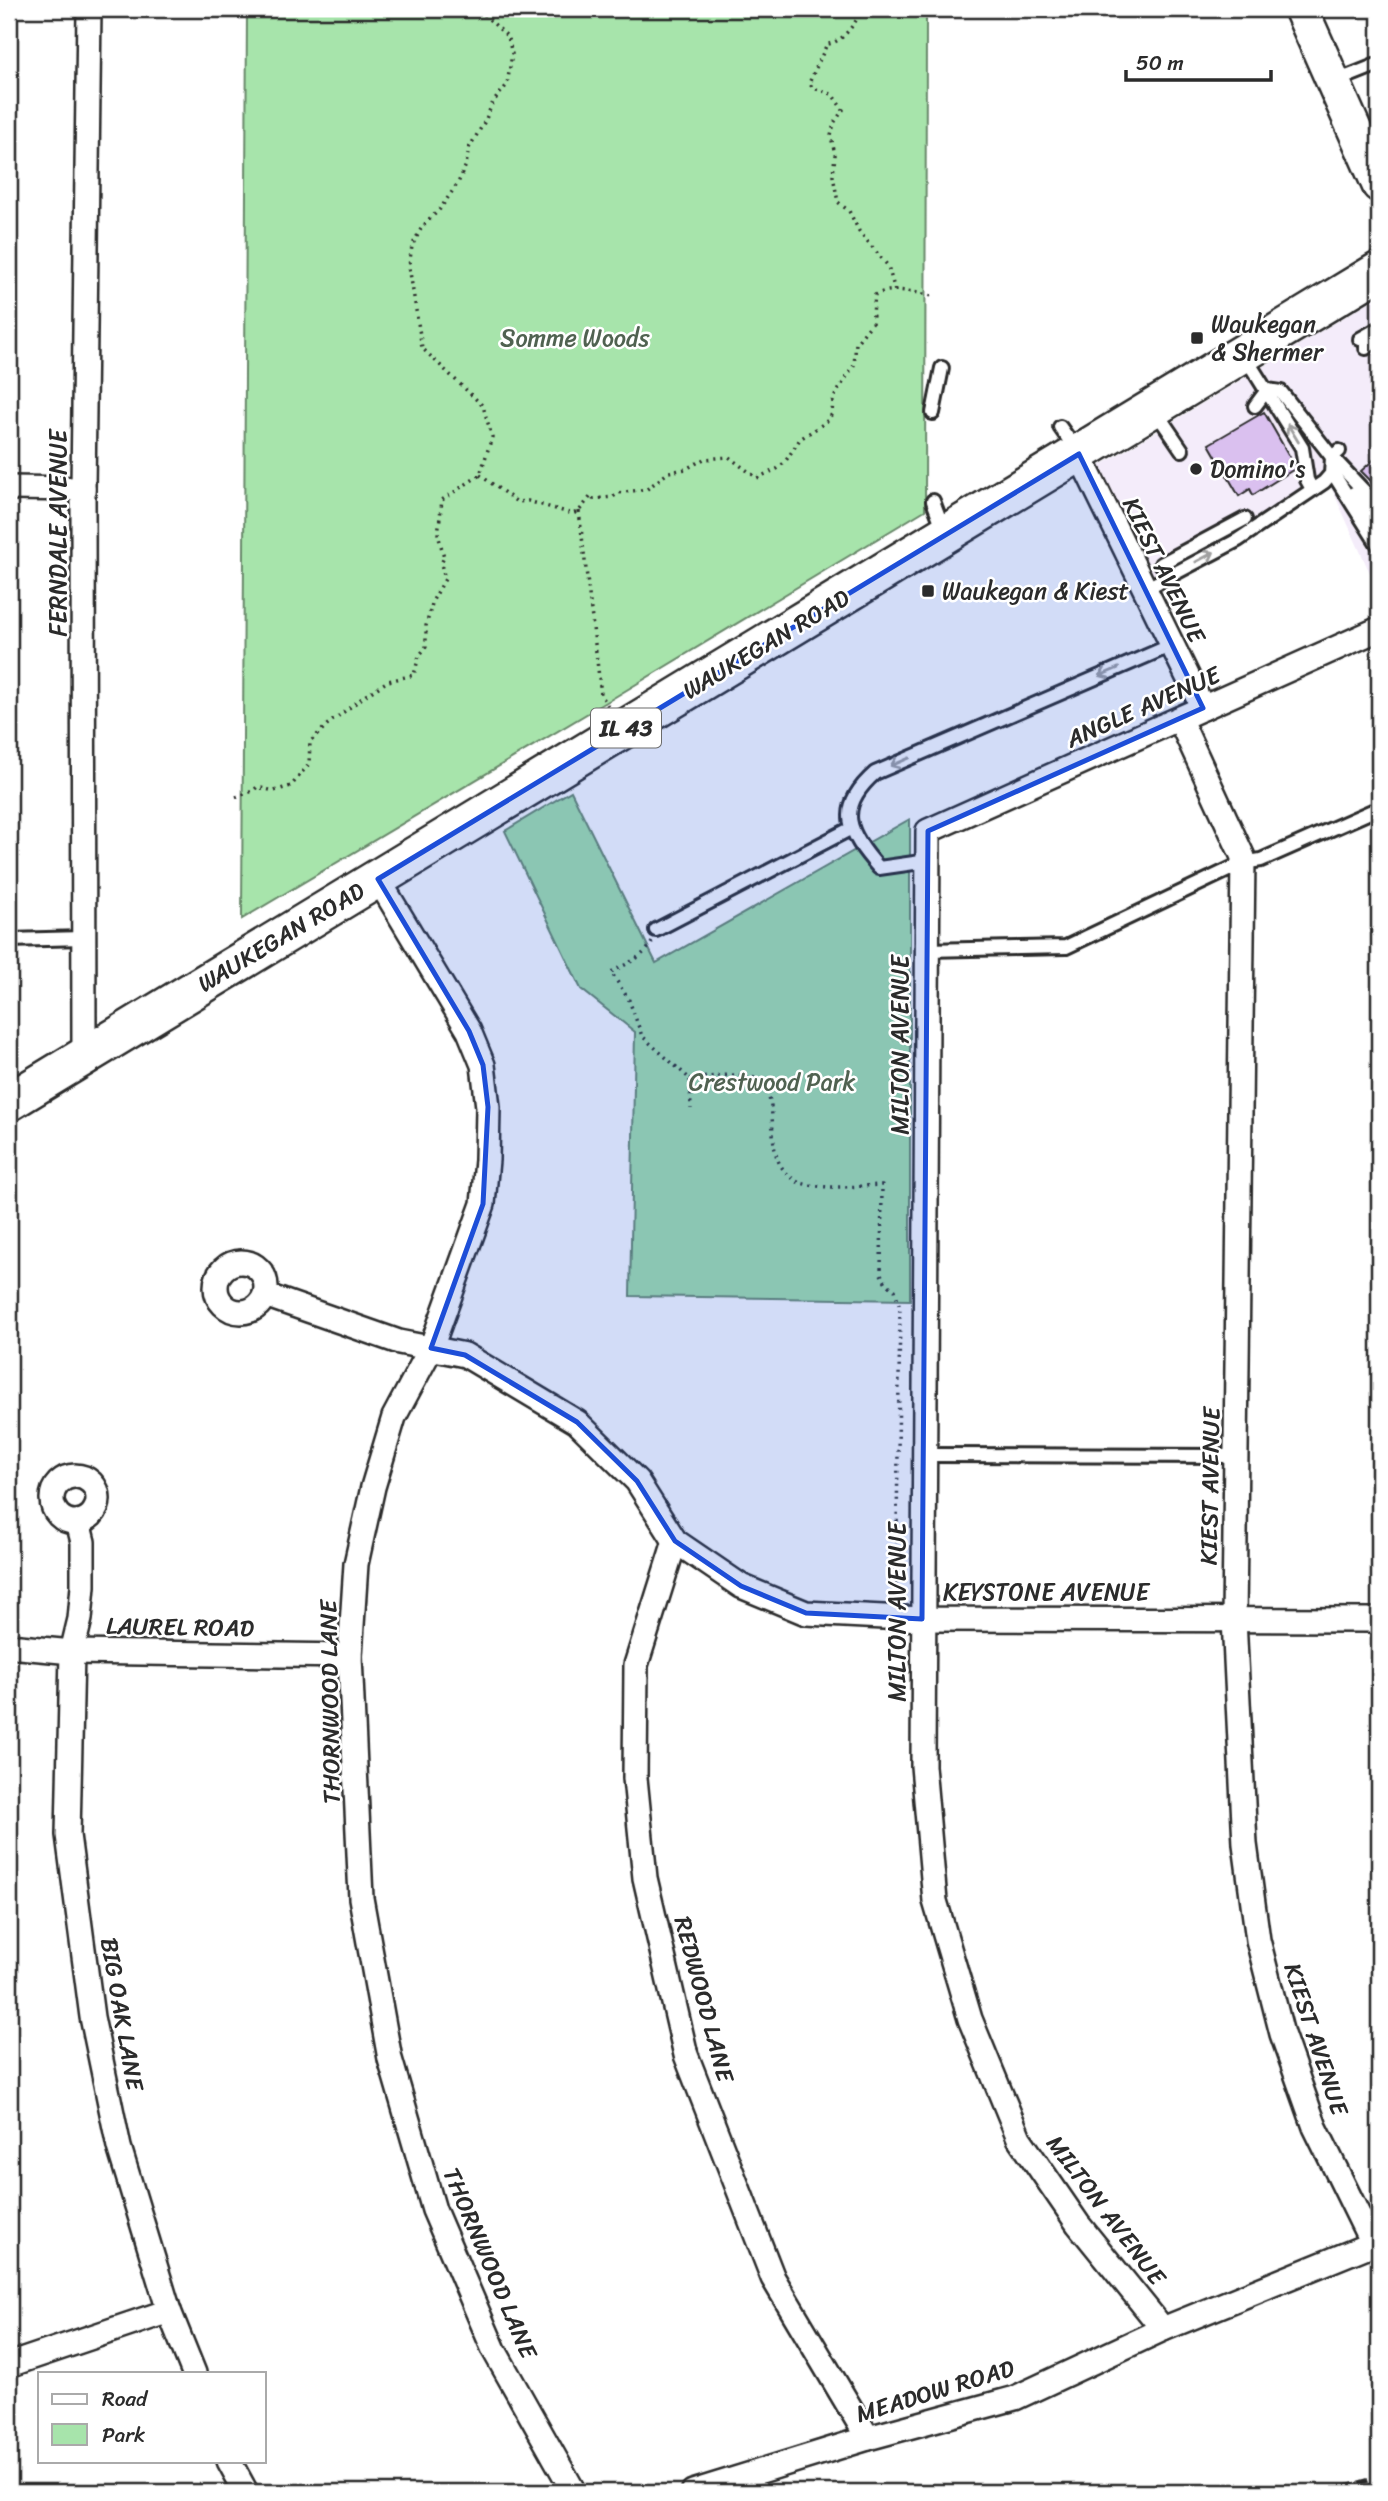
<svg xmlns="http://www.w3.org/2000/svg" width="1388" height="2501" viewBox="0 0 1388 2501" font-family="Sriracha,sans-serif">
<rect width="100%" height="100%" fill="#fff"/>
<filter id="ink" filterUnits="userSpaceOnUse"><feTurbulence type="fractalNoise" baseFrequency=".0143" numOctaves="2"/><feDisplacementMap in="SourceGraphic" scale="14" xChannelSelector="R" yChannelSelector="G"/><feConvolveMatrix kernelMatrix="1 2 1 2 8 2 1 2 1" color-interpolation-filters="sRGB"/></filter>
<g filter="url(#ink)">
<polygon fill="#f4ecfa" points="1379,296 1379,593 1331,487 1154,587 1098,467"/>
<g fill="#a7e4ab" stroke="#69886b" stroke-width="2">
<polygon points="247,9 926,9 925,510 610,700 242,919"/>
<polygon points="571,791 656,963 910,819 910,1300 630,1296 635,1032 581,989 505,831"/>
</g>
<g fill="#dac0ef" stroke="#2b2b2b" stroke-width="2">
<polygon points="1264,412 1296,468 1253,495 1250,489 1239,496 1209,444"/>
<polygon points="1379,455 1379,489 1361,471"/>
</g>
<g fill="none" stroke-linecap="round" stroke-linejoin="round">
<g stroke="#2b2b2b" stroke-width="18">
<g id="service">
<polyline points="1334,82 1379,64"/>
<polyline points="1360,339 1376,330 1379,331"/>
<polyline points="1366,348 1373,342 1379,342"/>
<polyline points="1244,355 1302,448 1307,480 1312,489"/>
<polyline points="1267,390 1281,392 1332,457 1379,507"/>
<polyline points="1255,406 1267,390"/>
<polyline points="1154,409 1182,450"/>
<polyline points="933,413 942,368"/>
<polyline points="1060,427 1077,451"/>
<polyline points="1334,464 1336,478 1379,546"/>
<polyline points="1354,493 1379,529"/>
<polyline points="933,501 944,530"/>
<polyline points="1161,564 1245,519"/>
<polyline points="1145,589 1238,540 1324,482 1331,474 1332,457 1339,451"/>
<path d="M928,861l-49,7c-31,-35 -44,-60 -4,-95l297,-128"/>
<polyline points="656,930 850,829"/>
<polyline points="9,940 83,938"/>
<polyline points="927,950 1066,947 1243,863 1261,860 1379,808"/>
<polyline points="923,1455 1236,1456"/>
</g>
</g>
<g stroke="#2b2b2b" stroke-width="28">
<g id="minor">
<polyline points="1079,454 1203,708"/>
<polyline points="9,488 83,489"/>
<polyline points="1180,720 1243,857 1234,1619 1245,1844 1258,1940 1282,2034 1315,2127 1372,2243"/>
<polyline points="378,879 469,1031 483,1065 488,1107 487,1160 483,1204 431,1348 394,1417 373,1487 356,1564 350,1656 361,1898 390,2059 434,2210 494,2350 574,2492"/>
<polyline points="84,1057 83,489 89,9"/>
<circle cx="241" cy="1287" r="25"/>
<polyline points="265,1295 399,1342 465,1355 577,1422 637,1481 675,1541 741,1586 806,1613 922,1619 1379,1620"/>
<circle cx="75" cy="1499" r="23"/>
<polyline points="78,1522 83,1542 83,1586 80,1619 72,1652 68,1835 92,2017 119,2147 169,2311 194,2373"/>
<polyline points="675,1541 636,1665 635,1778 645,1878 686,2055 773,2278 868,2438"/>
<polyline points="9,1646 72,1652 350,1656"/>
<polyline points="1163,2329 1078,2224 1019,2138 970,2019 935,1901 923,1766 928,831 1379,629"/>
<polyline points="9,2365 169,2311"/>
<polyline points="229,2461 246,2492"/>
<polyline points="693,2492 868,2438 1015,2398 1163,2329 1379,2241"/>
</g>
</g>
<g stroke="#2b2b2b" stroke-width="38">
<polyline id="secondary" points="1301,9 1379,185"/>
</g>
<g stroke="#2b2b2b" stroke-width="42">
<polyline id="primary" points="9,1102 1379,271"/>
</g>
<g stroke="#2b2b2b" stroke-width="3.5" stroke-dasharray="2 5" stroke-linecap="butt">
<path d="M864,9c-9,12 -20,34 -37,35l-18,39 4,5 19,6 11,16 -9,13 -3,13 4,19 -2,21 5,26 11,9 10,20 29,35 7,25"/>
<path d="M480,475l37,27 11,-1 45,13 6,-3 12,-15 2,3 20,-2 5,-4 29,-4 22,-17 17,-3 18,-10 25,-2 28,21 20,-9 8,-7 15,-23 26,-17 6,-8 1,-15 21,-34 2,-22 16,-20 3,-28c18,-9 38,-3 57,1"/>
<polyline points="579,511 601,694 609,708"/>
<polyline points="236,797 253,791 257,787 274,791 291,786 309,764 310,742 328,724 366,695 388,681 414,675 419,656 426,647 426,626 433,600 445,579 441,564 444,557 438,534 442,500 480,475 492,437 483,406 422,348 409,266 412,246 422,227 440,209 458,183 466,165 469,148 485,121 493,102 507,85 512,54 508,37 478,9"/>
<path d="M652,942c-7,15 -28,23 -41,30l18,28 13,36 48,43 1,30"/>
<path d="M690,1079c16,-1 50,-8 64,-1 32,18 6,73 34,96 4,4 8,8 13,9 25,7 55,3 81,2l-1,89 5,9 9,7 5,18 -4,290"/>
</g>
<use href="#service" stroke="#fff" stroke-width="12"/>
<use href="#minor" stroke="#fff" stroke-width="23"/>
<use href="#secondary" stroke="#fff" stroke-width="33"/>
<use href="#primary" stroke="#fff" stroke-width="37"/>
<g stroke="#2b2b2b" stroke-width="5" stroke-dasharray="10 5" stroke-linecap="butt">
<polyline points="1330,2492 1379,2477"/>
<polyline points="1374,2492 1379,2491"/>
</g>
</g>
<defs><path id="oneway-shaft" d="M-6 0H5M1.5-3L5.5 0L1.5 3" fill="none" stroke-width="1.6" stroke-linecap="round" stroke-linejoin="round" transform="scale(1.75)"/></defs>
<g stroke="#a0a0a0">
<use href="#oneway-shaft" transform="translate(1293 433) rotate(-121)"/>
<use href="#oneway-shaft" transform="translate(1205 557) rotate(-28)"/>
<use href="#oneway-shaft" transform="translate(1109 672) rotate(157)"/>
<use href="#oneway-shaft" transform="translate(900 762) rotate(157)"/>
</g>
</g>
<path fill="#1d4ed8" fill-opacity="0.2" stroke="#1d4ed8" stroke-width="5" stroke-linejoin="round" d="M1079,454l124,254 -275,123 -6,788 -116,-6 -65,-27 -66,-45 -38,-60 -60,-59 -112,-67 -34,-7 52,-144 5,-97 -5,-42 -14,-34 -91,-152z"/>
<g fill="#2b2b2b" stroke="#fff" stroke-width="2.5">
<rect x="1190" y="331" width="14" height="14" rx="3.5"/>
<circle cx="1196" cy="469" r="7"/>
<rect x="921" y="584" width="14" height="14" rx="3.5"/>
</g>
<g text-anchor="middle" stroke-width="5" stroke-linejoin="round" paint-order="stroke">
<rect fill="#fff" stroke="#6b6b6b" stroke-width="2" x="591" y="708.5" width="70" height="39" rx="5"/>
<g font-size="23" font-weight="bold" fill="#2b2b2b">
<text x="626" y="736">IL 43</text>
</g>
<g font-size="24" fill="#2b2b2b" stroke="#fff" text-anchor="start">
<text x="1211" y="332">Waukegan<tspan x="1211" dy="28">&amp; Shermer</tspan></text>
<text x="1210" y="477">Domino's</text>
<text x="942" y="599">Waukegan &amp; Kiest</text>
</g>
<g font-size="24" fill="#506251" stroke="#fff">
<text x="575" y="346">Somme Woods</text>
<text x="772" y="1090">Crestwood Park</text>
</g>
<g font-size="24" fill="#2b2b2b" stroke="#fff">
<text transform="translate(58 533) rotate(-90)" y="8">FERNDALE AVENUE</text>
<text transform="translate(1164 570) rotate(64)" y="8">KIEST AVENUE</text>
<text transform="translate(766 644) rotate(-31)" y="8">WAUKEGAN ROAD</text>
<text transform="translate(1143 707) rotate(-24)" y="8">ANGLE AVENUE</text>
<text transform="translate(281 937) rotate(-31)" y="8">WAUKEGAN ROAD</text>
<text transform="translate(900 1045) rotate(-90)" y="8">MILTON AVENUE</text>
<text transform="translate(1210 1486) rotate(-89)" y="8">KIEST AVENUE</text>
<text x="1046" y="1600">KEYSTONE AVENUE</text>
<text transform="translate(897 1612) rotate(-90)" y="8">MILTON AVENUE</text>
<text transform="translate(180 1627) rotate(1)" y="8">LAUREL ROAD</text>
<text transform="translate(330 1702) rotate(-91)" y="8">THORNWOOD LANE</text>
<text transform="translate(704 1999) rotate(75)" y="8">REDWOOD LANE</text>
<text transform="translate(122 2014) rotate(80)" y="8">BIG OAK LANE</text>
<text transform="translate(1316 2039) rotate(72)" y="8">KIEST AVENUE</text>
<text transform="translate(1106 2210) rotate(53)" y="8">MILTON AVENUE</text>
<text transform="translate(490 2263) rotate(67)" y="8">THORNWOOD LANE</text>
<text transform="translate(935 2391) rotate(-17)" y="8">MEADOW ROAD</text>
</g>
</g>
<rect width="1388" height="2501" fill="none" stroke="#fff" stroke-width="35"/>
<rect x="18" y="18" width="1353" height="2466" fill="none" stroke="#2b2b2b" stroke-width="2.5" filter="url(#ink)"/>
<rect x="38" y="2372" width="228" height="91" fill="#ffffff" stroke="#aaaaaa" stroke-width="2"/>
<rect x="52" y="2394" width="35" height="10" fill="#ffffff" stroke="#aaaaaa" stroke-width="2"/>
<text x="102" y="2406" font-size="21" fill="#2b2b2b">Road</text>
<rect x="52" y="2424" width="35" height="21" fill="#a7e4ab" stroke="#aaaaaa" stroke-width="2"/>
<text x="102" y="2442" font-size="21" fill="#2b2b2b">Park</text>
<path d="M1126 70v10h145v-10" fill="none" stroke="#2b2b2b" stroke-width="3.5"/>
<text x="1136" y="70" font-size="21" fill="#2b2b2b" stroke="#ffffff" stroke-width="5" paint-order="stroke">50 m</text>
</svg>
